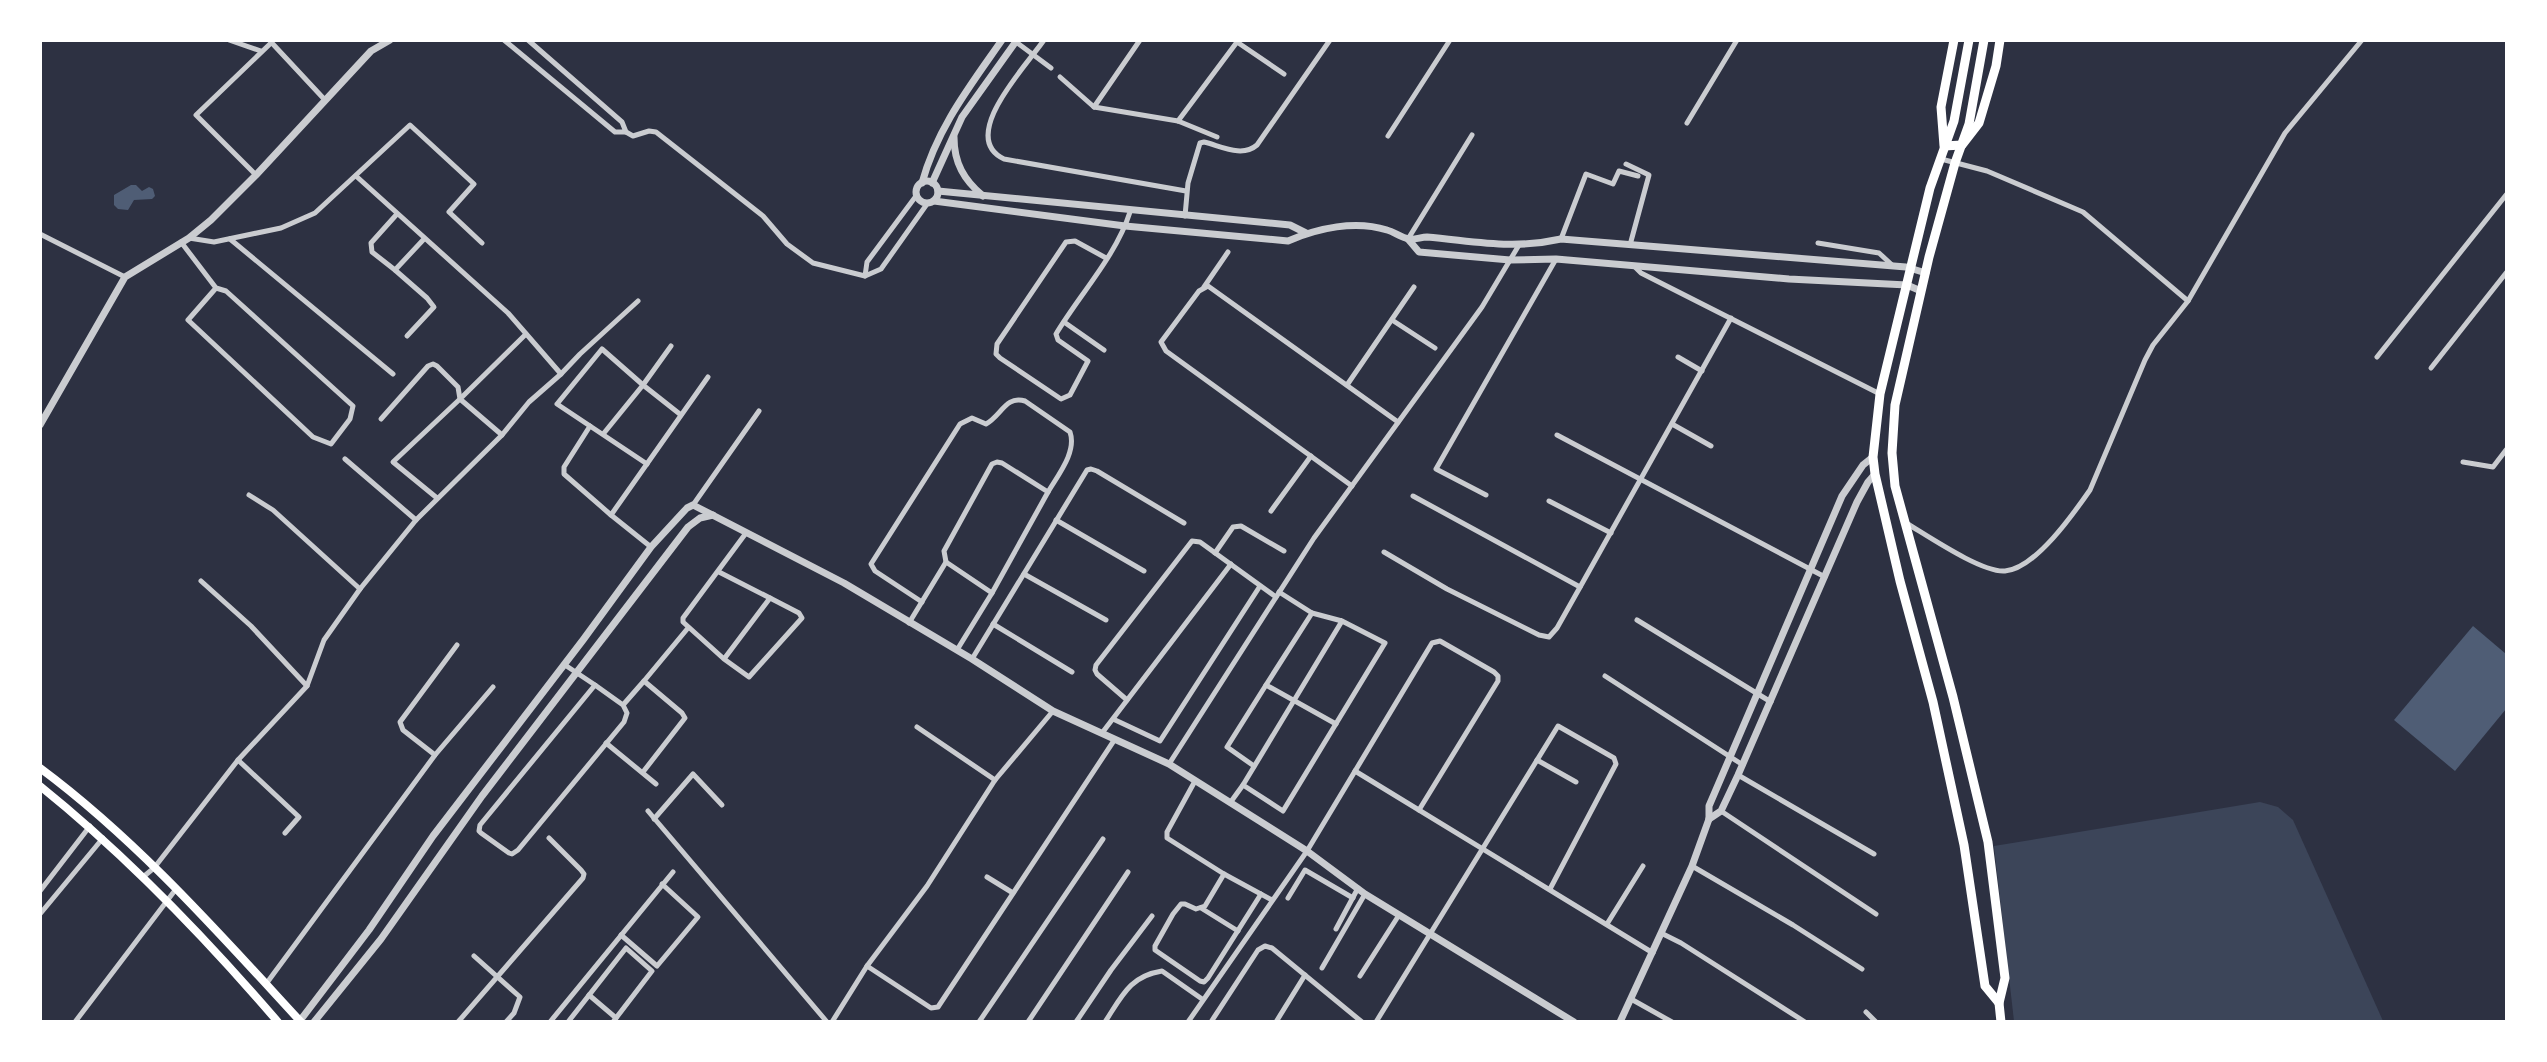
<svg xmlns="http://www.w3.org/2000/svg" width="2547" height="1062" viewBox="0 0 2547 1062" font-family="Lora,serif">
<rect width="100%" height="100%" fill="#2d3142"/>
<polygon fill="#3c4559" points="2260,802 2278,807 2293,820 2383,1021 2014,1021 1994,846"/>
<g fill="#4f5d75">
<polygon points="131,185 136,185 142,191 149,187 153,189 155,196 152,199 134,200 128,210 118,209 114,205 114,195"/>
<polygon points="2473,626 2506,654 2506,709 2455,771 2394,720"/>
</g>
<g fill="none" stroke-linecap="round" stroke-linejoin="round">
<g stroke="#caccd0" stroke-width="5">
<polyline points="229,40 261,51"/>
<polyline points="504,40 615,132 626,132 622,122 528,40"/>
<path d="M1044,40c-17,25 -87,97 -40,119l182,32"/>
<polyline points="271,42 325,100"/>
<polyline points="1016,42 1051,68"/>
<polyline points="1060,77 1094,107 1178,121 1217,137"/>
<polyline points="1094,107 1140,40"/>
<polyline points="1178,121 1237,42 1284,74"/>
<polyline points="1687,123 1737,40"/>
<polyline points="626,132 633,136 649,131 656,132 763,216 787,244 813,263 865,276"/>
<polyline points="1388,136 1450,40"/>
<polyline points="1941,159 1987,171 2083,212 2188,301"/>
<polyline points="1626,164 1649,175 1630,245"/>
<polyline points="256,175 196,115 271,43"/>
<polyline points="356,176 508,313 561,374"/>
<polyline points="916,196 867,262 865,276 881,269 927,204"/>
<polyline points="397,214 371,243 372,252 395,270 424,239"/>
<path d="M1185,216l3,-33 12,-40 4,-1c17,4 38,16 53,3l73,-105"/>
<polyline points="40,234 125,277"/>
<polyline points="189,238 214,242 252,234 281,228 315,213 410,125 474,184 449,212 482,243"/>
<polyline points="230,239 393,374"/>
<polyline points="1408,239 1472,135"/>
<polyline points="1561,239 1586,174 1613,184 1619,171 1638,176"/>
<polyline points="181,242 216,288 188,320 313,437 331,444 350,419 353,406 226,291 216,288"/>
<polyline points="1818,243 1879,253 1892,265"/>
<path d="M1106,258l-31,-17 -9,1 -69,102 -1,10 4,4 61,41 9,-4 18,-34 -30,-21 -2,-6c24,-40 60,-78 74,-122"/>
<polyline points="1634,266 1641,273 1880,394"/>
<polyline points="395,270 427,298 434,307 407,336"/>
<polyline points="1204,287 1228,252"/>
<polyline points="1392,320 1435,348"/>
<polyline points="1064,322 1104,350"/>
<polyline points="671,346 643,385 681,415"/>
<polyline points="1678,357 1702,371"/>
<polyline points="2377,357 2506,195"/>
<polyline points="2431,368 2506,273"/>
<polyline points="1347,385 1414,287"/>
<polyline points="381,419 428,366 433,364 437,366 458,387 460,399 393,462 437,498"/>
<polyline points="1672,424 1711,446"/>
<polyline points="590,426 557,404 602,349 643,385 604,433"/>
<polyline points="502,435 460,399 526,334"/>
<polyline points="1557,435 1825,577"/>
<polyline points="345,459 416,520"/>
<polyline points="2463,462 2493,467 2506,450"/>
<polyline points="1352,486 1166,351 1161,342 1164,338 1199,291 1208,286 1398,422"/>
<polyline points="249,495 273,510 360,589"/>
<polyline points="1486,495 1436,469 1556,259"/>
<polyline points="1413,496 1580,587"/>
<polyline points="1549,501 1611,533"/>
<polyline points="693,505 759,411"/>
<polyline points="1271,511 1311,456"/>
<polyline points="611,515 564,474 564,467 590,426 647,464"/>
<polyline points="1056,520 1144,571"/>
<path d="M1906,523c22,13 76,50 99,48 30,-2 69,-58 85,-81l55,-130 8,-15 35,-44 97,-168 77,-93"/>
<polyline points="651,547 611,515 708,377"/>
<polyline points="1384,552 1447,589 1539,635 1549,637 1557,628 1579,589 1731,318"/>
<polyline points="1215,553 1233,527 1241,526 1284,551"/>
<polyline points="946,562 992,593"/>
<polyline points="719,572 770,598"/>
<polyline points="1024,574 1106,620"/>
<polyline points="201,581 251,626 307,686"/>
<polyline points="1279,592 1312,613 1342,621 1385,643 1283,811 1243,785 1342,621"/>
<path d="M922,602l-47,-31 -4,-7 89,-140 12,-6 14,6c15,-8 20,-29 39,-23l45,31c7,20 -12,43 -22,60"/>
<polyline points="1637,620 1771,702"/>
<polyline points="909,623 946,562 944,551 992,464 997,462 1002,463 1048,492 992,593 957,650"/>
<polyline points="993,624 1072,672"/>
<polyline points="724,659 749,677 802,618 799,613 770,598 724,659 683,622 683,618 746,533"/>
<polyline points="972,659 1087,470 1091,469 1097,471 1184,523"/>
<polyline points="565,665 595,685"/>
<polyline points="1605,676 1743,765"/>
<polyline points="1266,685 1312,613"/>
<polyline points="1127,700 1097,674 1095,670 1096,665 1192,541 1200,542 1276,597"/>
<polyline points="623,705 595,685 480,825 479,831 481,833 509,853 512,854 518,850 624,722 627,713 623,705 644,681"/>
<polyline points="1113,719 1160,741 1260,586"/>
<polyline points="917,727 995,780"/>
<polyline points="1102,733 1231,564"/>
<polyline points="606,743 656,784"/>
<polyline points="435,755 403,730 400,722 457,645"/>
<polyline points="238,760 299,817 285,833"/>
<polyline points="1537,760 1576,782"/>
<polyline points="1169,764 1314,538 1482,307 1519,245"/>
<polyline points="1254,766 1227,747 1266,685 1336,724"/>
<polyline points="1355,771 1653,953"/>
<polyline points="643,772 685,718 682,713 644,681 688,628"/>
<polyline points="1738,775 1874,854"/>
<polyline points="1195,781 1167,832 1167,838 1224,874 1272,900"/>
<polyline points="1230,803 1243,785"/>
<polyline points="648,811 827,1022"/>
<polyline points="1721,811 1876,914"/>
<polyline points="654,819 693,774 722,805"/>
<polyline points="1692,866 1793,925 1862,969"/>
<polyline points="1224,874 1205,906 1196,909 1185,904 1181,904 1173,914 1155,946 1155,950 1200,981 1204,982 1208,978 1261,894"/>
<polyline points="143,877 154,868 238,760 307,686 324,640 360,589 416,520 502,435 529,402 561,374 580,354 638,301"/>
<polyline points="987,877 1013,893"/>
<polyline points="40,891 90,826"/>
<polyline points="1288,898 1305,870 1353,898"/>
<polyline points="1201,908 1238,931"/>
<polyline points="40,914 103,838"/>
<polyline points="1607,924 1643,866"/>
<polyline points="1336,929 1358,888"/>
<polyline points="1661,933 1681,943 1805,1022"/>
<polyline points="621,935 657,966 698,917 662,884"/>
<polyline points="474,956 520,997 514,1013 506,1022"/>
<polyline points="867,966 931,1008 938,1007 1115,739"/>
<polyline points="1322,968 1365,894"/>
<polyline points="1360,976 1399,915"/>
<polyline points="266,984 435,755 493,687"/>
<polyline points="589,995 616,1018"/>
<polyline points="1631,999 1672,1022"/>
<polyline points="1866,1012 1876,1022"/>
<polyline points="75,1022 176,889"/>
<polyline points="458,1022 583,878 584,874 581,870 549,838"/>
<polyline points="550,1022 673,872"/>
<polyline points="568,1022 626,948 652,971 613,1022"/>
<polyline points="832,1022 867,966 927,886 995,780 1053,711"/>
<polyline points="979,1022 1103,839"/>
<polyline points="1028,1022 1128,872"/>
<polyline points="1076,1022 1111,970 1152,916"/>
<path d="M1105,1022c17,-26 25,-46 57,-51l40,28"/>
<polyline points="1188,1022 1307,851 1432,643 1440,641 1494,672 1498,676 1498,681 1419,810"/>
<polyline points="1211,1022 1258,950 1265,946 1272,948 1362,1022"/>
<polyline points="1276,1022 1305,975"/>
<polyline points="1376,1022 1558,726 1614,758 1616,764 1550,889"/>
</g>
<g stroke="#caccd0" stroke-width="7">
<path d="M954,137c0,26 10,43 29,59"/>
<circle cx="927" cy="192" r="11"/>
<path d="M922,183c15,-55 48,-97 80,-143"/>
<polyline points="932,183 962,117 1017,40"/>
<polyline points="938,191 1290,225 1306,233"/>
<path d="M934,201l191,25 163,15c30,-13 67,-21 99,-11 7,2 15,8 22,9 6,1 12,-2 18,-2 48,4 85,13 134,2l345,28 20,6"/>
<polyline points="1408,239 1419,252 1510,260 1556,259 1789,279 1907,285 1921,291"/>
<polyline points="40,425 125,277 189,238 211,220 256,175 371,51 390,40"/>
<polyline points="1709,819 1721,811 1738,775 1857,502 1868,482 1875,474"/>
<polyline points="299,1022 369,930 433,836 583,640 651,547 687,508 693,505 844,583 972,659 1053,711 1169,764 1307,851 1365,894 1574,1022"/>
<polyline points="314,1022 381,939 482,796 688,527 700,518 713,515"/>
<polyline points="1620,1022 1692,866 1709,819 1709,806 1842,496 1863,465 1873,457"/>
</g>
<g stroke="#fff" stroke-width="8">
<path d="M40,768c97,72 179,165 261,254"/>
<path d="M40,786c87,70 165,151 238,236"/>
</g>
<g stroke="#fff" stroke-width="9">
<polyline points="1954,40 1941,107 1944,146 1962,145 1979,123 1996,66 2000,40"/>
<polyline points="1969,40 1954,121 1930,188 1880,394 1873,457 1875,474 1900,581 1933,702 1964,845 1985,986 1999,1003"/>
<polyline points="1984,40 1969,124 1955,163 1929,257 1895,405 1892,453 1895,486 1953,697 1988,842 2005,978 1999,1003 2001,1022"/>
</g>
</g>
<rect width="2547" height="1062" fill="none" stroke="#ffffff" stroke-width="84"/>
</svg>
